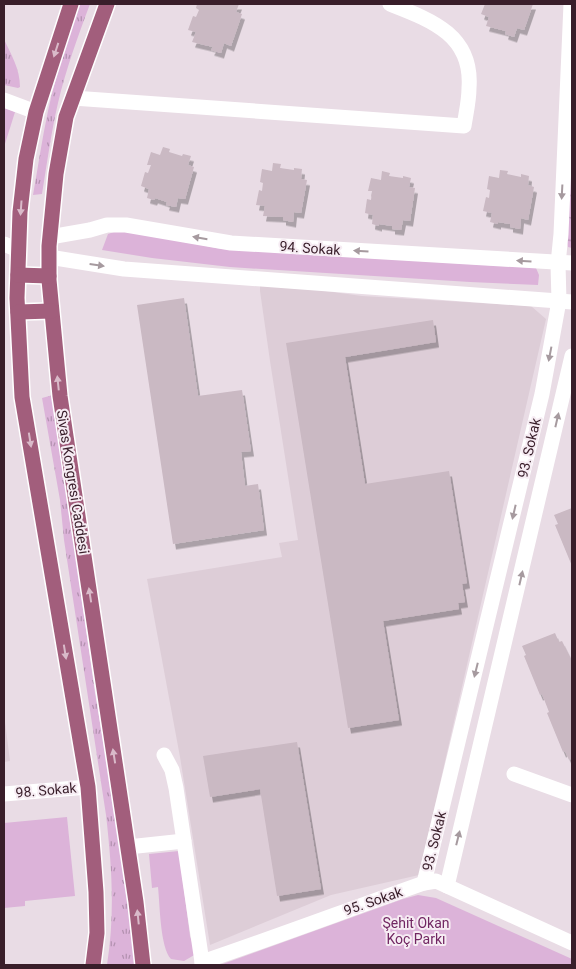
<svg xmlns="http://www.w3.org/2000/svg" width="576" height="969" viewBox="0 0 576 969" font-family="Roboto,sans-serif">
<defs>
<pattern id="grass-tufts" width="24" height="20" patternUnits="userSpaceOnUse" patternTransform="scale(1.25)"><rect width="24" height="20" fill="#dcb3d9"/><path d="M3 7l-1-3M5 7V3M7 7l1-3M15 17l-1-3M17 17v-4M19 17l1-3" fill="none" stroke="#b391b0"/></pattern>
<pattern id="forest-crowns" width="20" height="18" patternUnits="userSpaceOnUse" patternTransform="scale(1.25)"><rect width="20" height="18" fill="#dcb3d9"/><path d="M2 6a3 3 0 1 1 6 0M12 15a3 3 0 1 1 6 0" fill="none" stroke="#b391b0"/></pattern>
<filter id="shadow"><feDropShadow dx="3" dy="5.5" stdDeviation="0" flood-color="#0004"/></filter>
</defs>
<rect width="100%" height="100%" fill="#e9dce5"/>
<g fill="#ddcdd7">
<polygon points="260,282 362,296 531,306 546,319 419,875 331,895 210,945 180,757 147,579 282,557 279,543 298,540 270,361 260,291"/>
<polygon points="4,714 10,761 4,762"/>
</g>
<g fill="url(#grass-tufts)">
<path d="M80,4h10c-12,32 -24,65 -32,99 -7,30 -11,61 -16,91l-9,1c5,-28 9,-56 15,-84 8,-37 20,-72 32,-107z"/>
<path d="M4,39c7,16 16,29 16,48l-2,1 -14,-3z"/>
<path d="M53,395l42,298 34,201 6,71h-28c8,-51 5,-98 -1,-150l-42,-275 -4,-40 -18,-102z"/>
</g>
<polygon fill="url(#forest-crowns)" points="572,132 572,248 568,247 566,239"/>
<g fill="#dcb3d9">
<polygon points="4,108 15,112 4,147"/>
<polygon points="117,231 162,237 221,249 536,268 539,275 538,285 470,282 230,267 152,258 102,250 108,234"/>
<polygon points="67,817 75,896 25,901 25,906 4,908 4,823"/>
<path d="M179,851l11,85 6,18 -12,7 -13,-2c-11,-12 -11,-54 -13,-72l-6,1 -3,-34z"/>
<polygon points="418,895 436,898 572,959 572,965 220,965 403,899"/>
</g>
<g fill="#cab9c3" filter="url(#shadow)">
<polygon points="197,4 239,4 236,12 242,14 231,46 224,43 221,53 211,50 213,47 192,42 196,32 188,30 193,16 196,17 199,10 196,8"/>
<polygon points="485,4 533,4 524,30 517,28 514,37 505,34 506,31 486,26 489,17 481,14"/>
<polygon points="163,147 170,149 169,152 182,156 183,154 191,156 188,165 194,167 185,199 178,198 176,207 166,205 167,202 155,198 154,200 147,198 149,189 141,186 145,172 148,173 151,165 147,165 151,152 160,155"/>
<polygon points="273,163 281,164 280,168 294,170 294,168 302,169 301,179 307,180 301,213 294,212 293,222 283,220 283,217 263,216 265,206 256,205 259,190 262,191 263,183 260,182 262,169 272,171"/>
<polygon points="500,170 508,171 507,174 521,177 521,174 529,176 528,185 534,187 528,220 521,218 520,229 510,227 510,224 498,222 498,224 490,222 492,213 483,211 486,197 489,198 490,190 487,189 489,176 499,178"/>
<polygon points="382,171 390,173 389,176 403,178 403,176 411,178 409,187 415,188 410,221 403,220 401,230 392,229 392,226 379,224 379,226 372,224 373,215 365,213 367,199 371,200 372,191 368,191 371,178 381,180"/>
<polygon points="184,298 198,396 242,390 251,451 241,452 245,486 258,484 264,530 173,544 137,305"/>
<polygon points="433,320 436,342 345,357 365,484 449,471 467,583 462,584 465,602 458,603 459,609 383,621 399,720 348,728 286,343"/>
<polygon points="572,508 572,566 555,525 558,524 554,515"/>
<polygon points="555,633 559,642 562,641 572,661 572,758 569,760 565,751 563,752 547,713 549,712 542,694 540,695 524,656 526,655 522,646"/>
<polygon points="297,742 321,889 277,896 260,789 210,797 203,756"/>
</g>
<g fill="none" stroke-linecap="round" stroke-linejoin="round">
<g stroke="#fff" stroke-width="18">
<g id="major">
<polyline points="71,4 36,112 26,159 20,212 17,298 22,397 88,787 96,892 97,933 93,965"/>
<polyline points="107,4 66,117 56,174 49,246 49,280 60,396 136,902 143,965"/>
<polyline points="18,275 49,276"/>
<polyline points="18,312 51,311"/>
</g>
</g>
<g stroke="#fff" stroke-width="15">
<path d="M73,98l391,28c2,-13 5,-25 5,-38 4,-53 -38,-68 -79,-84"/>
<polyline points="4,100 36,112"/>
<polyline points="50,237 90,230 107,225 126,225 231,243 572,263"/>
<polyline points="4,244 18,250"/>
<polyline points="49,257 124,269 572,302"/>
<polyline points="164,755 172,770 176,788 202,962"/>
<polyline points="514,774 572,795"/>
<polyline points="4,794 88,787"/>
<polyline points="128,847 184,841"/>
<polyline points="424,883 542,394 559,301 558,264 561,234 571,4"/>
<polyline points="447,886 572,356"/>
<path d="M202,965v-3c74,-25 148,-53 222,-79l12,-2 136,62"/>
</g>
<use href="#major" stroke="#a25e7c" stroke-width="15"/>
</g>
<defs><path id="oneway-solid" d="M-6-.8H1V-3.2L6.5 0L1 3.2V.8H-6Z" transform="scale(1.25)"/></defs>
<g fill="#d9bac9">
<use href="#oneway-solid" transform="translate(56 50) rotate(108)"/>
<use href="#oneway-solid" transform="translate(21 208) rotate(94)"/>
<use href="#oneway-solid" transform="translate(58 383) rotate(-96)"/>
<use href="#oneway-solid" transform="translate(30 440) rotate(81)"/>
<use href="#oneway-solid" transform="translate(90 595) rotate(-99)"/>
<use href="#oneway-solid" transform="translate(65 652) rotate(81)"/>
<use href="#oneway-solid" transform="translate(114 756) rotate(-99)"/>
<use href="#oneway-solid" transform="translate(138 917) rotate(-96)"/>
</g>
<g fill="#a69a9f">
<use href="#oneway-solid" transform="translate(562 192) rotate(93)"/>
<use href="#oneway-solid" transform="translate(200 238) rotate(-170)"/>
<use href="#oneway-solid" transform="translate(361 251) rotate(-176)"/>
<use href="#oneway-solid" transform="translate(524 261) rotate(-176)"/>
<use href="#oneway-solid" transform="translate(97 265) rotate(8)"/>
<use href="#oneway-solid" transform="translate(550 354) rotate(101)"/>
<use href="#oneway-solid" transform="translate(557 420) rotate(-77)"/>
<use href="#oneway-solid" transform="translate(514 512) rotate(103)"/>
<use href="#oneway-solid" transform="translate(521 578) rotate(-77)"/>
<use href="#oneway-solid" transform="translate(476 670) rotate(104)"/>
<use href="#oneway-solid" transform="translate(458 838) rotate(-76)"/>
</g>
<g text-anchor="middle" stroke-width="4" stroke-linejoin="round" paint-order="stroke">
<g font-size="14" fill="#391e2a" stroke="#f6ecf3">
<text transform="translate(310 248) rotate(4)" y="5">94. Sokak</text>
<text transform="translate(529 448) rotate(-77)" y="5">93. Sokak</text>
<text transform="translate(73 482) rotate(81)" y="5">Sivas Kongresi Caddesi</text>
<text transform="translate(46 790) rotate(-5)" y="5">98. Sokak</text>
<text transform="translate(434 841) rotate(-76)" y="5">93. Sokak</text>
<text transform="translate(373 901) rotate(-19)" y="5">95. Sokak</text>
</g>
<g font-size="14" fill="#712662" stroke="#f6ecf3">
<text x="416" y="928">Şehit Okan<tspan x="416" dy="16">Koç Parkı</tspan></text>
</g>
</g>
<rect width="576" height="969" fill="none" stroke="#391e2a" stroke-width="10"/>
</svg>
